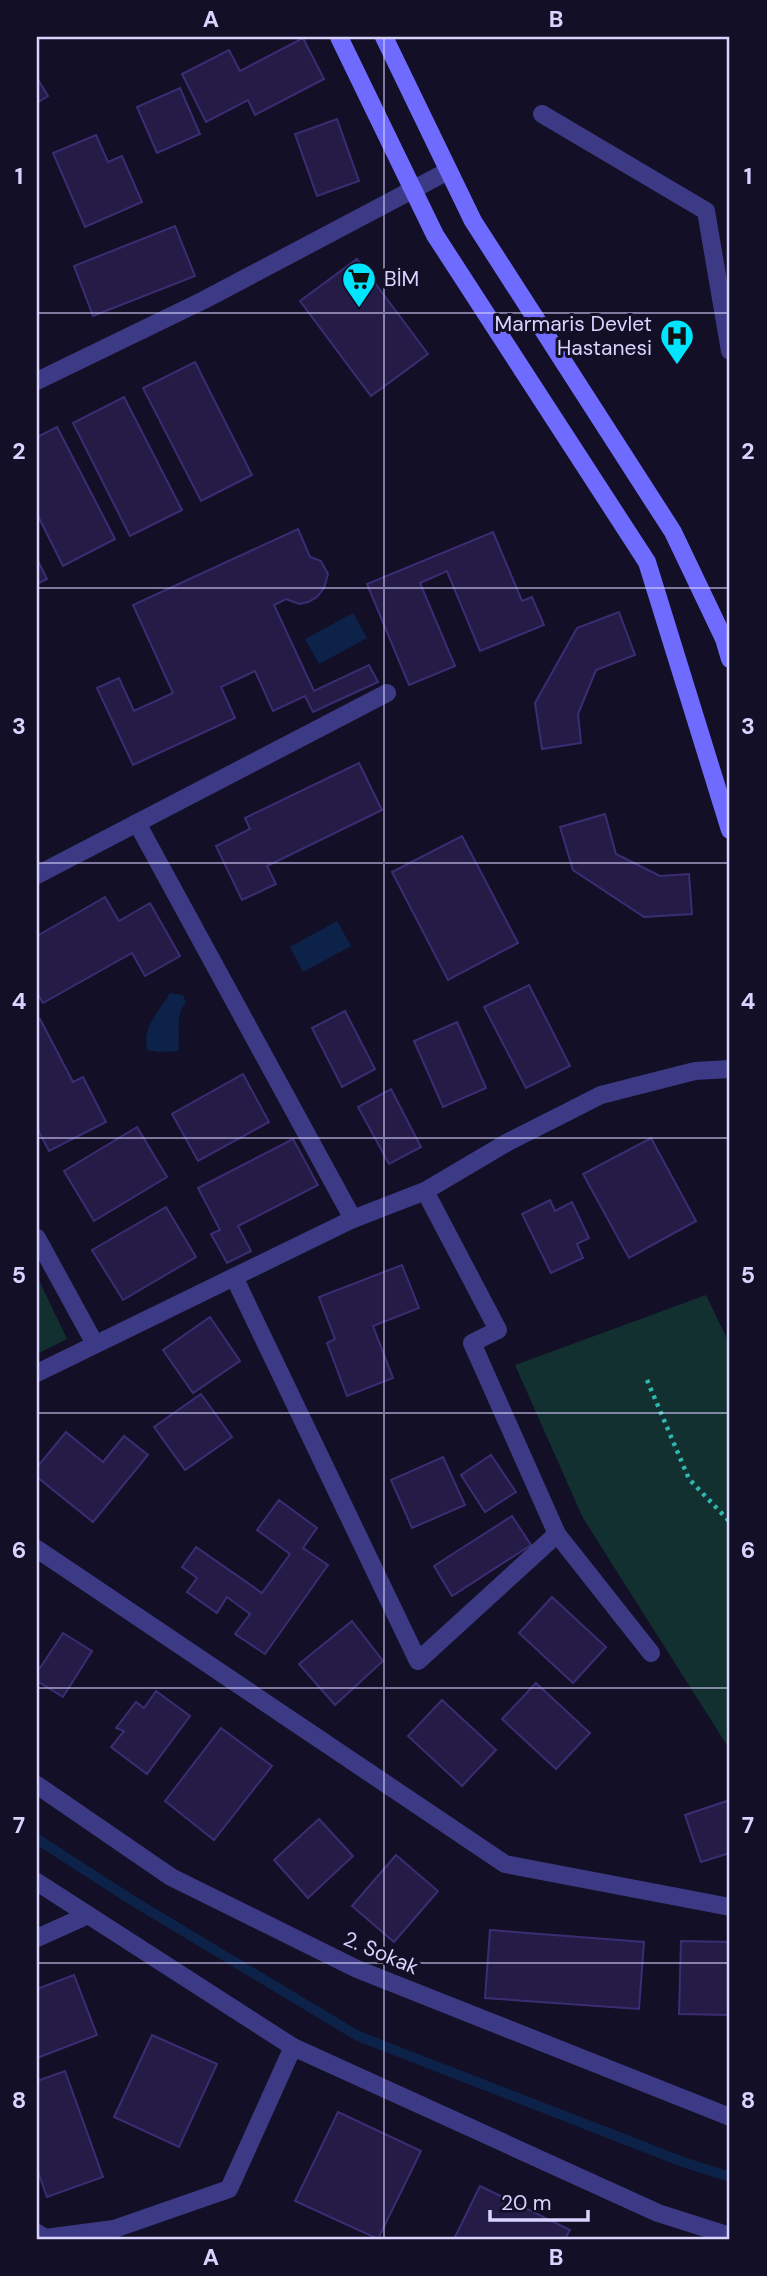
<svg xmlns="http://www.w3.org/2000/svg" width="767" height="2276" viewBox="0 0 767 2276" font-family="'DM Sans',sans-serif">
<rect width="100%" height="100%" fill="#130f26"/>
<g fill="#12302f">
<polygon points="37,1276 67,1339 37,1354"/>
<polygon points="706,1295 730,1345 730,1750 583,1518 515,1365"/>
</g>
<g fill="#0c2248">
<polygon points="353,613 367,638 319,664 305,639"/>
<polygon points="337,921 351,946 303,972 290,947"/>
<path d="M170,993l13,2 3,7c-12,16 -5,30 -8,49l-19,1 -12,-2c-5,-24 12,-38 23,-57z"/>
</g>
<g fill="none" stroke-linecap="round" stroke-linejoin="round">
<polyline stroke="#0c2248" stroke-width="10" points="37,1839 130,1899 358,2036 683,2162 730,2177"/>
</g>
<g fill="#241b47" stroke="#3b2d73" stroke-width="2">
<polygon points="303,38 324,79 255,115 248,100 206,122 182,74 229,50 240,71"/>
<polygon points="37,78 48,96 37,103"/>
<polygon points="180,88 200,134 157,153 137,107"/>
<polygon points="337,119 359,181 317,196 295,134"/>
<polygon points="96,135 108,162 122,156 142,202 85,227 53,153"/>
<polygon points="175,226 195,276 93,316 74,266"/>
<polygon points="357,259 428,354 371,396 300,301"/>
<polygon points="195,362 252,475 201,501 143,388"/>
<polygon points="124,397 182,510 130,536 73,423"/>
<polygon points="57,427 115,539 63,566 37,514 37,437"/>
<polygon points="298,529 310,557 321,561 328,574 324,588 317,597 308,602 299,604 286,599 274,605 314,691 369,665 378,682 313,712 305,696 273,711 255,671 221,687 235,718 133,765 97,688 119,678 134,711 173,693 133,605"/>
<polygon points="493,532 522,601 532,597 544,625 480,651 447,571 420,583 455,666 409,685 367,584"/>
<polygon points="37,559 47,579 37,584"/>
<polygon points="619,612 635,655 596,670 578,714 581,743 542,749 535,703 577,628"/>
<polygon points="359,763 382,810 267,866 276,884 242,900 216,846 250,829 245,818"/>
<polygon points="605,814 616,854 660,876 689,874 692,914 644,917 573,870 560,827"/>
<polygon points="462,836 518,943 448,980 392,872"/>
<polygon points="105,897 119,921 150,903 180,956 145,976 132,953 43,1003 37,993 37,936"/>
<polygon points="529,985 570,1066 526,1088 484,1007"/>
<polygon points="345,1011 375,1069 342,1087 312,1028"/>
<polygon points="40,1019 73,1082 83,1077 106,1122 49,1151 37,1128 37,1020"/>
<polygon points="457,1022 486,1088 443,1107 414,1041"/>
<polygon points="243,1074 269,1122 198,1161 172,1114"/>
<polygon points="391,1089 421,1147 389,1164 358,1107"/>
<polygon points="137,1127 167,1177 94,1221 64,1171"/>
<polygon points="651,1138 696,1221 629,1258 583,1174"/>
<polygon points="293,1139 318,1185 238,1226 251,1251 227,1263 211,1234 220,1230 198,1188"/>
<polygon points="550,1200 555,1211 572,1202 589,1238 577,1244 583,1258 551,1273 522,1214"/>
<polygon points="166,1207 196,1257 123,1300 92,1250"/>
<polygon points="402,1265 419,1308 373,1326 393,1378 347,1396 327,1343 335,1339 319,1297"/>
<polygon points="210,1317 240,1361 193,1393 163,1350"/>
<polygon points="201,1394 232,1437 185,1470 154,1427"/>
<polygon points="66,1432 103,1462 124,1436 148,1455 93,1522 37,1477 37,1467"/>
<polygon points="491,1455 516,1492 485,1512 461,1475"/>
<polygon points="443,1457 465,1505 412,1528 391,1480"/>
<polygon points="279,1500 317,1528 303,1548 328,1565 265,1654 235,1634 250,1614 227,1597 217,1613 187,1592 197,1578 182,1567 196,1547 262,1593 290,1554 257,1530"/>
<polygon points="512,1516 531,1545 452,1596 434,1566"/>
<polygon points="552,1597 606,1647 573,1683 519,1633"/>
<polygon points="352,1621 383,1661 335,1705 299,1664"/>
<polygon points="63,1633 92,1651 63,1697 37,1681 37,1666 40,1668"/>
<polygon points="536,1683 590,1733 556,1769 502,1719"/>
<polygon points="156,1691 190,1716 147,1774 111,1747 124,1731 116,1728 136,1702 144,1708"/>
<polygon points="442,1700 496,1750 462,1786 408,1736"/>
<polygon points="221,1728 272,1766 214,1840 165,1801"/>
<polygon points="730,1800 730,1853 701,1862 685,1815"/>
<polygon points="319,1819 353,1856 308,1898 274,1860"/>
<polygon points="396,1855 438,1891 394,1942 352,1906"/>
<polygon points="490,1930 644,1942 639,2009 485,1998"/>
<polygon points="681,1941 730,1942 730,2015 679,2014"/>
<polygon points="74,1975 97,2035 37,2058 37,1989"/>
<polygon points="152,2035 217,2064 179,2147 114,2117"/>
<polygon points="65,2071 103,2177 47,2197 37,2169 37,2081"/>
<polygon points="338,2112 421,2151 378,2239 295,2201"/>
<polygon points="480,2186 570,2230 565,2239 454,2239"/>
</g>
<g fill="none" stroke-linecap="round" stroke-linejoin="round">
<polyline stroke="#2fb8b0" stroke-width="4.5" stroke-dasharray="3.5 5" stroke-linecap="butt" points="647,1380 689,1479 730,1522"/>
<polyline stroke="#3d3a85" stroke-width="18" points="542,114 706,211 730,351"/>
<g stroke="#3d3a85" stroke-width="18">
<polyline points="37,381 204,300 448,171"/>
<polyline points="137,823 353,1219"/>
<polyline points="37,875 387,693"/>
<polyline points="425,1191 498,1330 472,1343 557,1534 651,1653"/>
<polyline points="37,1238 95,1344"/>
<polyline points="234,1277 418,1661 557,1534"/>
<polyline points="37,1373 353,1219 425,1191 508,1142 601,1095 695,1071 730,1069"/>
<polyline points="37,1549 505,1864 730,1907"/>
<polyline points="37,1785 171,1877 357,1969 730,2117"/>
<polyline points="37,1882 293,2047 658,2213 724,2234"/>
<polyline points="37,1938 88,1915"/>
<polyline points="37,2233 45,2238 114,2229 229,2189 293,2047"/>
</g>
<g stroke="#6f6bff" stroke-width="18">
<polyline points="339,37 435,235 647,562 730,830"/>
<polyline points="384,37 473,221 673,532 724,639 730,659"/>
</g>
</g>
<path fill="none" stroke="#d9d4ff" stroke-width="2" stroke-opacity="0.55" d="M384,37v2202M37,313h693M37,588h693M37,863h693M37,1138h693M37,1413h693M37,1688h693M37,1963h693"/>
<defs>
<g id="supermarket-pin" transform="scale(1.75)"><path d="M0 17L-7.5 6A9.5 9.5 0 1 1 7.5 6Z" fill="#00e5ff" stroke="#130f26"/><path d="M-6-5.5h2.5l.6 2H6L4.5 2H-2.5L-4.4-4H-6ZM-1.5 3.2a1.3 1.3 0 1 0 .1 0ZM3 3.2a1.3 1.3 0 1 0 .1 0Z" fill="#111"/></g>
<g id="hospital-pin" transform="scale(1.75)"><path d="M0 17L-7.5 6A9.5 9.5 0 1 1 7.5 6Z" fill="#00e5ff" stroke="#130f26"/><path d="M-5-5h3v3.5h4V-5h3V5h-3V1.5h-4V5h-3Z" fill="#111"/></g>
</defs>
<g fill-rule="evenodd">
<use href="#supermarket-pin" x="359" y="279"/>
<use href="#hospital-pin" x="677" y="336"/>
</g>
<g text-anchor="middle" stroke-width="6" stroke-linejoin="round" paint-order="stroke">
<g font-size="21" fill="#d9d4ff" stroke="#130f26" text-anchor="start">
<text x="384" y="286">BİM</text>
<text x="652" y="331" text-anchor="end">Marmaris Devlet<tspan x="652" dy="24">Hastanesi</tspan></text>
</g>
<g font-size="21" fill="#d9d4ff" stroke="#130f26">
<text transform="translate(381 1953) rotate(23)" y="7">2. Sokak</text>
</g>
</g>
<rect width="767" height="2276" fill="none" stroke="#130f26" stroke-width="77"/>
<path d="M490 2210v10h98v-10" fill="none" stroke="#d9d4ff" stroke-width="3.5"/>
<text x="501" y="2210" font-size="21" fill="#d9d4ff" stroke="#130f26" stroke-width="5" paint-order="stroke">20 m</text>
<rect x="38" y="38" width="690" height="2200" fill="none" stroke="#d9d4ff" stroke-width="2.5"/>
<g font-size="23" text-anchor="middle" font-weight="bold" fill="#d9d4ff">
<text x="211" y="27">A</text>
<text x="556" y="27">B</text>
<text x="19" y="184">1</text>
<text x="748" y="184">1</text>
<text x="19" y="459">2</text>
<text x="748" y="459">2</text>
<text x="19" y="734">3</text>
<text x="748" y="734">3</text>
<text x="19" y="1009">4</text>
<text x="748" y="1009">4</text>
<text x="19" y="1283">5</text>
<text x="748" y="1283">5</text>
<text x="19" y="1558">6</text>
<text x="748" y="1558">6</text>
<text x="19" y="1833">7</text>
<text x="748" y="1833">7</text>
<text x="19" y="2108">8</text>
<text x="748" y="2108">8</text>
<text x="211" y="2265">A</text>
<text x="556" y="2265">B</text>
</g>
</svg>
